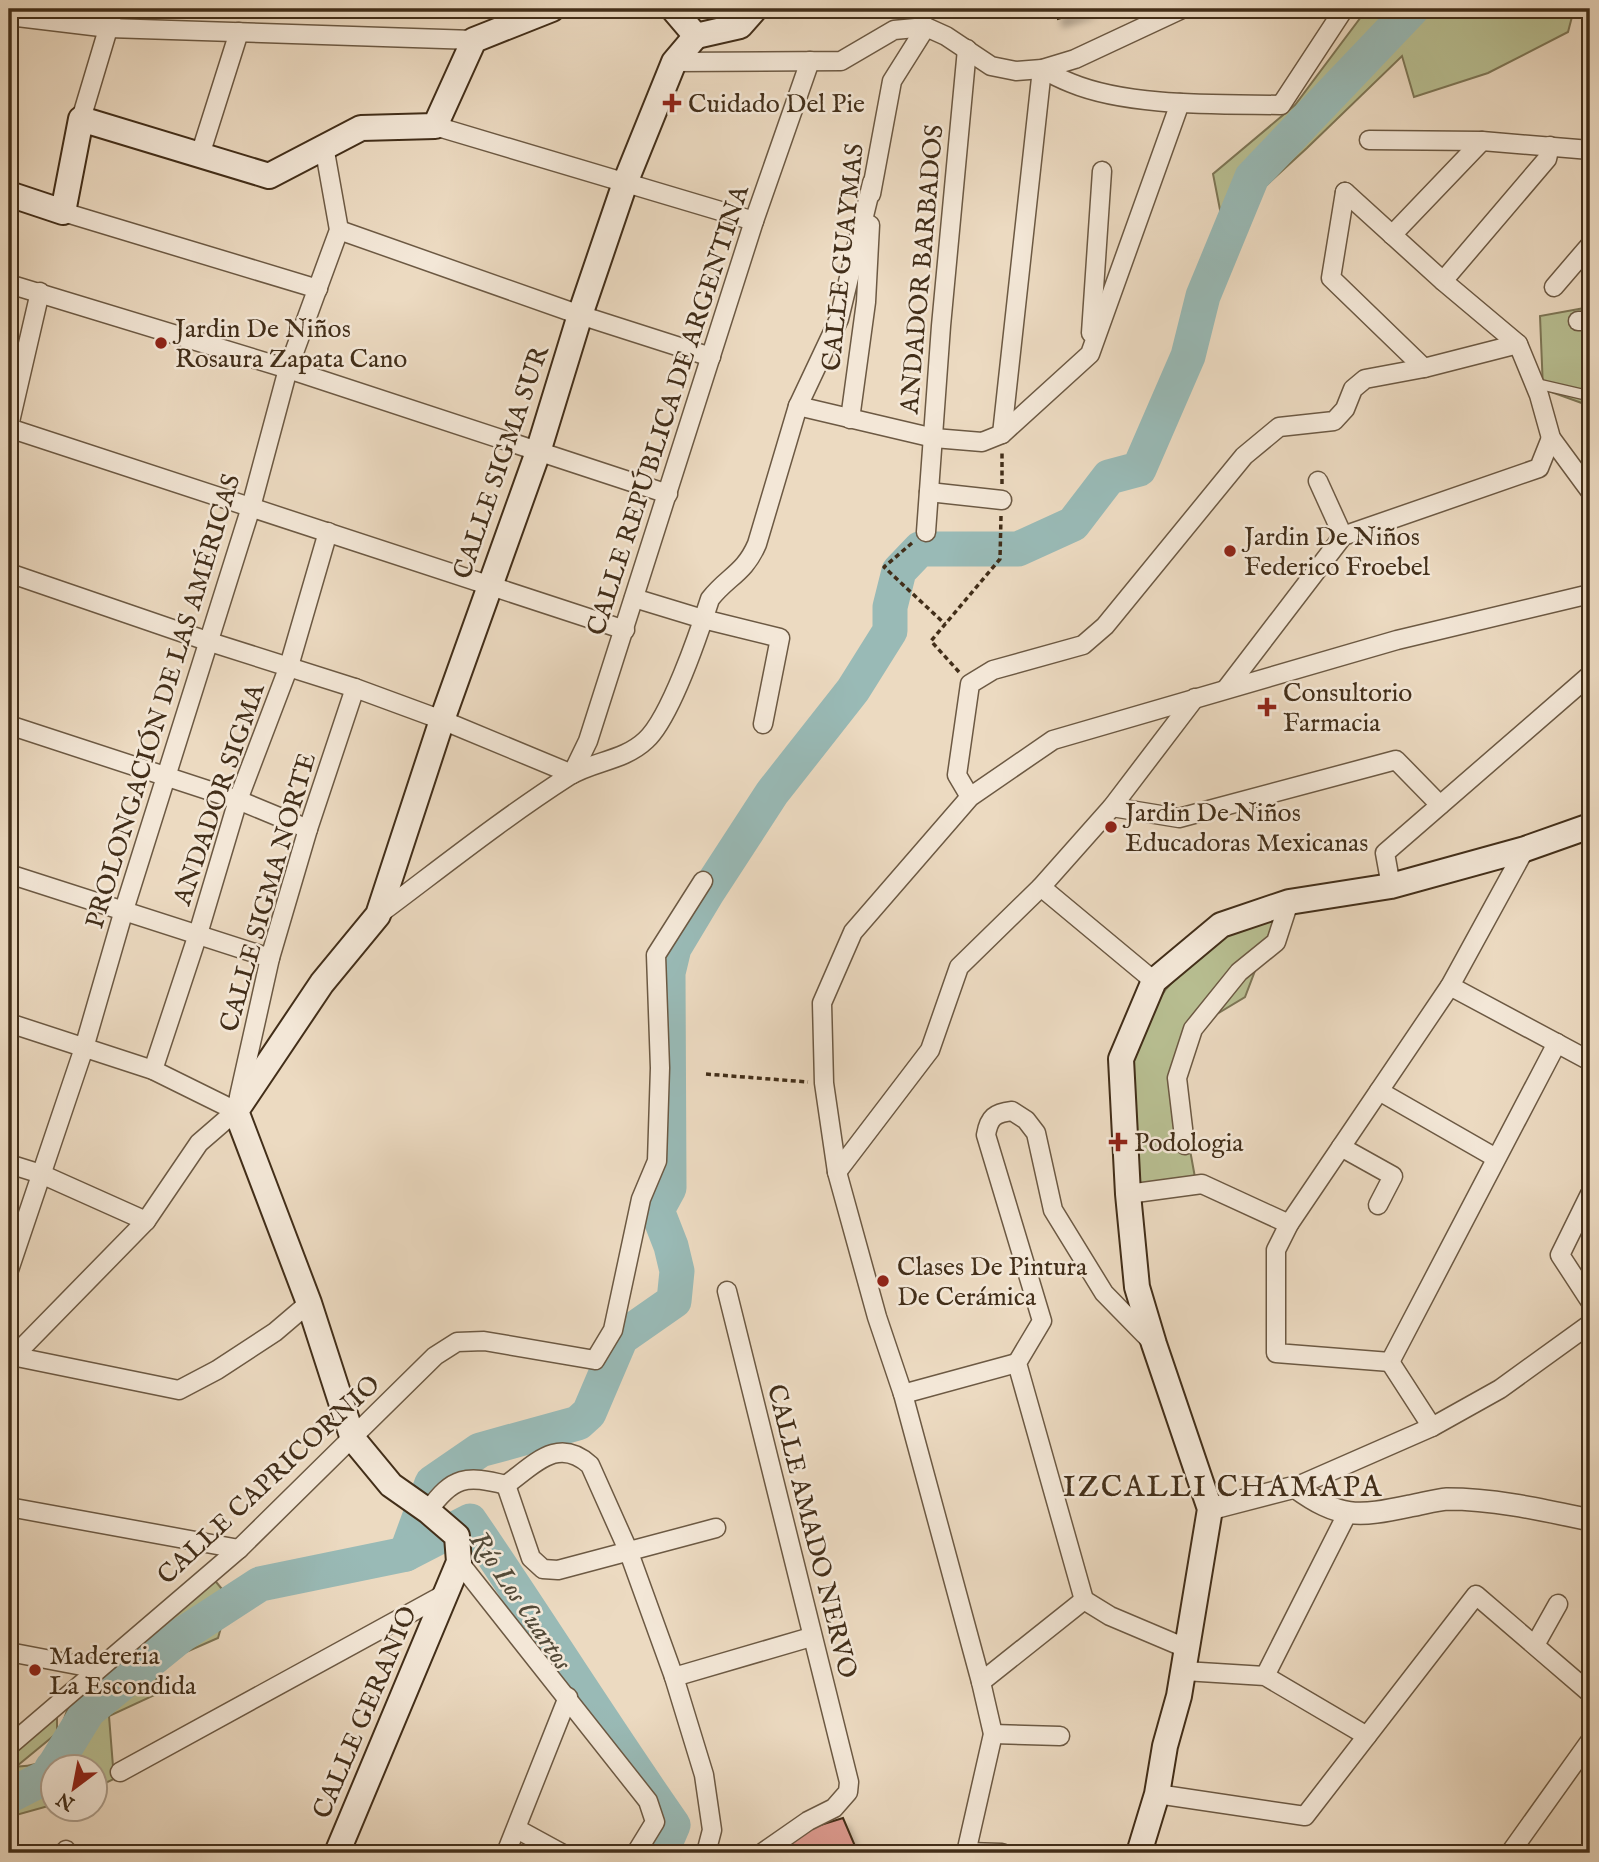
<svg xmlns="http://www.w3.org/2000/svg" width="1599" height="1862" viewBox="0 0 1599 1862" font-family="'IM FELL English',serif">
<defs>
<filter id="shadow"><feDropShadow dx="4.5" dy="8" stdDeviation="3.5" flood-color="#0004"/></filter>
</defs>
<rect width="100%" height="100%" fill="#ecdac1"/>
<filter id="stains"><feTurbulence type="fractalNoise" baseFrequency=".00286" numOctaves="4"/><feColorMatrix values="0 0 0 0 .2 0 0 0 0 .09 0 0 0 0 .02 0 0 0 .5 -.17"/></filter>
<radialGradient id="worn" r=".72"><stop offset=".6" stop-color="#630" stop-opacity="0"/><stop offset="1" stop-color="#630" stop-opacity=".3"/></radialGradient>
<g fill="#b8bf92" stroke="#7d7656" stroke-width="2">
<polygon points="1367,9 1574,9 1568,32 1488,73 1414,97 1402,56 1307,148 1223,225 1213,174 1295,105"/>
<polygon points="1590,307 1590,406 1543,389 1540,316"/>
<polygon points="1274,921 1245,997 1217,1014 1195,1040 1180,1095 1196,1183 1131,1191 1130,1044 1166,989 1220,930"/>
<path d="M212,1577l29,35 -19,12 -4,14 -66,29 9,25 -52,24 5,63 -19,9 -1,-20h-42v37l-43,12v-51c55,5 44,-30 62,-64 6,-13 25,-24 35,-33 35,-31 70,-61 106,-92z"/>
<polygon points="51,1713 57,1717 57,1733 17,1766 9,1752"/>
</g>
<g fill="none" stroke-linecap="round" stroke-linejoin="round">
<g stroke="#99bab6" stroke-width="35">
<polyline points="406,1554 432,1483 480,1450 578,1423 589,1413 621,1338 674,1301 677,1271 671,1246 657,1210 669,1188 668,973 674,948 707,893 772,793 853,690 890,631 890,607 899,571 920,549 1018,549 1073,524 1109,477 1139,469 1188,356 1203,296 1252,177 1412,9"/>
<path d="M53,1768l35,-57 95,-77 77,-50 146,-30 64,-33c69,101 133,204 203,304l-12,28"/>
<polyline points="9,1796 48,1776 52,1768"/>
</g>
</g>
<g fill="#dd9a8f" stroke="#422e19" stroke-width="2" filter="url(#shadow)">
<polygon points="1057,9 1091,9 1058,19"/>
<polygon points="843,1818 858,1853 777,1853 798,1832"/>
</g>
<g fill="none" stroke-linecap="round" stroke-linejoin="round">
<g stroke="#6c5943" stroke-width="12">
<polyline id="service" points="1534,383 1590,396"/>
</g>
<g stroke="#6c5943" stroke-width="21">
<g id="minor">
<polyline points="9,16 109,28 474,40"/>
<polyline points="674,62 841,61 894,30 926,27 946,36 991,66 1016,71 1042,69 1075,59 1182,9"/>
<polyline points="81,119 114,9"/>
<polyline points="435,126 754,221"/>
<polyline points="1369,140 1482,141 1590,150"/>
<polyline points="200,155 239,32"/>
<polyline points="1345,192 1443,281 1518,344 1539,395 1551,438 1590,491"/>
<polyline points="1345,192 1331,278 1424,368"/>
<polyline points="871,194 892,81 926,27"/>
<polyline points="63,212 318,289"/>
<polyline points="339,230 580,315 711,357"/>
<polyline points="1392,235 1482,141"/>
<polyline points="1443,281 1547,159 1550,146"/>
<polyline points="9,284 288,369 668,494"/>
<polyline points="1554,287 1590,245"/>
<polyline points="1578,321 1590,321"/>
<polyline points="1091,333 1102,171"/>
<polyline points="798,406 934,438 982,442 1002,434 1090,354 1180,103"/>
<polyline points="850,419 866,302 870,225"/>
<polyline points="9,426 40,292"/>
<polyline points="9,428 625,630"/>
<path d="M1002,434l40,-365c9,5 19,10 29,14 58,24 147,21 210,22l63,-96"/>
<polyline points="1318,481 1343,536"/>
<polyline points="929,492 1002,500"/>
<polyline points="926,532 941,326 967,49"/>
<polyline points="1343,536 1539,468 1551,438"/>
<polyline points="9,573 210,642 355,688 442,720 572,774"/>
<polyline points="634,598 703,619 780,638 763,724"/>
<polyline points="1226,689 1343,536"/>
<polyline points="9,725 238,800 308,829"/>
<polyline points="572,774 588,741 754,221 810,61"/>
<polyline points="970,797 957,775 970,684 993,670 1083,645 1105,626 1244,456 1279,427 1334,421 1345,409 1353,389 1365,379 1424,368 1518,344"/>
<polyline points="1112,807 1179,818 1396,760 1440,805"/>
<polyline points="9,874 270,958"/>
<polyline points="1391,886 1385,853 1590,675"/>
<polyline points="1041,887 1154,981"/>
<path d="M378,915c63,-47 124,-96 191,-139 24,-15 55,-15 77,-36 24,-22 53,-107 64,-141 18,-23 34,-25 47,-55l41,-138 41,-87 33,-136"/>
<polyline points="1450,986 1590,1061"/>
<polyline points="9,1023 153,1070 236,1111"/>
<polyline points="153,1070 198,934 238,800 289,666 328,532"/>
<polyline points="1379,1091 1496,1158"/>
<polyline points="238,1101 270,958 308,829 355,688"/>
<polyline points="1185,1145 1177,1078 1193,1029 1239,972 1276,942 1289,902"/>
<polyline points="1341,1147 1393,1176 1378,1205"/>
<polyline points="9,1164 41,1174 146,1221"/>
<polyline points="837,1172 930,1050 959,967 1041,887 1112,807 1195,698"/>
<polyline points="1128,1194 1202,1184 1289,1224"/>
<polyline points="1590,1194 1560,1255 1590,1301"/>
<polyline points="9,1270 84,1048 124,910 251,507 288,369 339,230 324,146"/>
<polyline points="727,1291 849,1782 848,1792 834,1808 808,1821 762,1853"/>
<polyline points="12,1356 179,1390 217,1370 275,1332 309,1303"/>
<polyline points="9,1361 146,1221 199,1143 236,1111"/>
<polyline points="1390,1362 1276,1353 1276,1250 1289,1224 1450,986 1525,849"/>
<polyline points="1390,1362 1557,1043"/>
<polyline points="1390,1362 1432,1427"/>
<polyline points="903,1394 1017,1363"/>
<path d="M506,1485c29,-21 52,-49 84,-20l38,85 46,127 30,98 8,55 -6,23"/>
<polyline points="506,1485 531,1558 543,1569 558,1570 716,1528"/>
<polyline points="1295,1487 1432,1427 1500,1389 1590,1324"/>
<polyline points="9,1507 239,1549"/>
<path d="M428,1511c25,-35 38,-36 78,-26"/>
<polyline points="459,1562 648,1801 655,1822 636,1853"/>
<path d="M1084,1600l-67,-237 25,-42 -56,-186c3,-18 9,-22 26,-24l14,9 10,13 17,77 51,83 47,48"/>
<polyline points="1084,1600 1110,1616 1188,1649"/>
<polyline points="1535,1645 1558,1604"/>
<polyline points="9,1652 98,1669"/>
<polyline points="1184,1671 1265,1676 1367,1736"/>
<polyline points="1265,1676 1347,1514"/>
<polyline points="674,1677 811,1637"/>
<polyline points="981,1682 1084,1600"/>
<polyline points="993,1734 1060,1736"/>
<polyline points="9,1746 239,1549 435,1356 457,1342 484,1341 595,1360 613,1330 641,1199 657,1161 660,1068 656,955 703,881"/>
<polyline points="120,1772 445,1594"/>
<polyline points="1157,1794 1305,1816 1476,1595 1590,1693"/>
<polyline points="517,1829 561,1853"/>
<polyline points="66,1850 68,1853"/>
<polyline points="966,1852 1002,1853"/>
<polyline points="506,1853 568,1697"/>
<polyline points="966,1853 993,1734 981,1682 903,1394 877,1317 837,1172 824,1083 822,1003 853,932 970,797 1053,740 1397,640 1590,594"/>
<polyline points="1510,1853 1590,1741"/>
</g>
</g>
<g stroke="#6c5943" stroke-width="24">
<path id="tertiary" d="M1210,1509l85,-22c44,32 63,30 115,19 12,-2 25,-6 37,-7 49,0 96,11 143,21"/>
</g>
<g stroke="#422e19" stroke-width="28">
<g id="secondary">
<polyline points="673,9 696,36"/>
<polyline points="696,36 740,26 755,9"/>
<polyline points="9,194 63,212 81,119 269,176 361,128 435,126 474,40 552,9"/>
<polyline points="337,1853 459,1562 457,1536 428,1511 391,1485 353,1439 309,1303 236,1111 322,983 378,915 442,720 538,452 580,315 625,183 674,62 696,36"/>
<polyline points="1139,1853 1157,1794 1165,1746 1179,1696 1210,1509 1154,1344 1137,1287 1128,1194 1121,1059 1154,981 1221,925 1289,902 1391,886 1525,849 1590,826"/>
</g>
</g>
<g stroke="#422e19" stroke-width="3.5" stroke-dasharray="5 3.5" stroke-linecap="butt">
<polyline points="1002,484 1002,453"/>
<polyline points="912,543 884,567 945,624"/>
<polyline points="959,672 931,641 1000,559 1001,516"/>
<polyline points="706,1074 808,1082"/>
</g>
<use href="#service" stroke="#f3e7d7" stroke-width="9"/>
<use href="#minor" stroke="#f3e7d7" stroke-width="18"/>
<use href="#tertiary" stroke="#f3e7d7" stroke-width="21"/>
<use href="#secondary" stroke="#f3e7d7" stroke-width="24"/>
</g>
<g fill="#8f2418" stroke="#f3e7d7" stroke-width="2.5">
<path d="M668.5 92.5h7v7h7v7h-7v7h-7v-7h-7v-7h7z"/>
<circle cx="161" cy="343" r="7"/>
<circle cx="1230" cy="551" r="7"/>
<path d="M1263.5 696.5h7v7h7v7h-7v7h-7v-7h-7v-7h7z"/>
<circle cx="1111" cy="827" r="7"/>
<path d="M1114.5 1131.5h7v7h7v7h-7v7h-7v-7h-7v-7h7z"/>
<circle cx="883" cy="1281" r="7"/>
<circle cx="35" cy="1670" r="7"/>
</g>
<g text-anchor="middle" stroke-width="5" stroke-linejoin="round" paint-order="stroke">
<g font-size="26" fill="#422e19" stroke="#f3e7d7" text-anchor="start">
<text x="688" y="112">Cuidado Del Pie</text>
<text x="175" y="337">Jardin De Niños<tspan x="175" dy="30">Rosaura Zapata Cano</tspan></text>
<text x="1244" y="545">Jardin De Niños<tspan x="1244" dy="30">Federico Froebel</tspan></text>
<text x="1283" y="701">Consultorio<tspan x="1283" dy="30">Farmacia</tspan></text>
<text x="1125" y="821">Jardin De Niños<tspan x="1125" dy="30">Educadoras Mexicanas</tspan></text>
<text x="1134" y="1151">Podologia</text>
<text x="897" y="1275">Clases De Pintura<tspan x="897" dy="30">De Cerámica</tspan></text>
<text x="49" y="1664">Madereria<tspan x="49" dy="30">La Escondida</tspan></text>
</g>
<g font-size="26" fill="#422e19" stroke="#f3e7d7">
<text transform="translate(842 257) rotate(-84)" y="9">CALLE GUAYMAS</text>
<text transform="translate(921 269) rotate(-85)" y="9">ANDADOR BARBADOS</text>
<text transform="translate(667 410) rotate(-72)" y="9">CALLE REPÚBLICA DE ARGENTINA</text>
<text transform="translate(500 462) rotate(-71)" y="9">CALLE SIGMA SUR</text>
<text transform="translate(162 701) rotate(-73)" y="9">PROLONGACIÓN DE LAS AMÉRICAS</text>
<text transform="translate(218 794) rotate(-71)" y="9">ANDADOR SIGMA</text>
<text transform="translate(267 892) rotate(-74)" y="9">CALLE SIGMA NORTE</text>
<text transform="translate(268 1479) rotate(-43)" y="9">CALLE CAPRICORNIO</text>
<text transform="translate(813 1531) rotate(76)" y="9">CALLE AMADO NERVO</text>
<text transform="translate(364 1712) rotate(-67)" y="9">CALLE GERANIO</text>
</g>
<g font-size="28" font-style="italic" fill="#534a38" stroke="#f3e7d7">
<text transform="translate(522 1600) rotate(56)" y="10">Río Los Cuartos</text>
</g>
<g font-size="30" letter-spacing="2" fill="#422e19" stroke="#f3e7d7">
<text x="1223" y="1496">IZCALLI CHAMAPA</text>
</g>
</g>
<rect width="1599" height="1862" fill="none" stroke="#ecdac1" stroke-width="35"/>
<rect x="10" y="10" width="1578" height="1841" fill="none" stroke="#422e19" stroke-width="3.5"/>
<rect x="18" y="18" width="1564" height="1827" fill="none" stroke="#422e19" stroke-width="2"/>
<g transform="translate(74 1788) rotate(212)"><circle r="33" fill="#f3e7d7" stroke="#ac9d8b" stroke-width="2"/>
<path d="M0-5L12 26L0 18L-12 26Z" fill="#8f2418"/>
<text y="-10" font-size="19" font-weight="bold" text-anchor="middle" fill="#422e19">N</text>
</g>
<rect width="100%" height="100%" filter="url(#stains)"/>
<rect width="100%" height="100%" fill="url(#worn)"/>
</svg>
